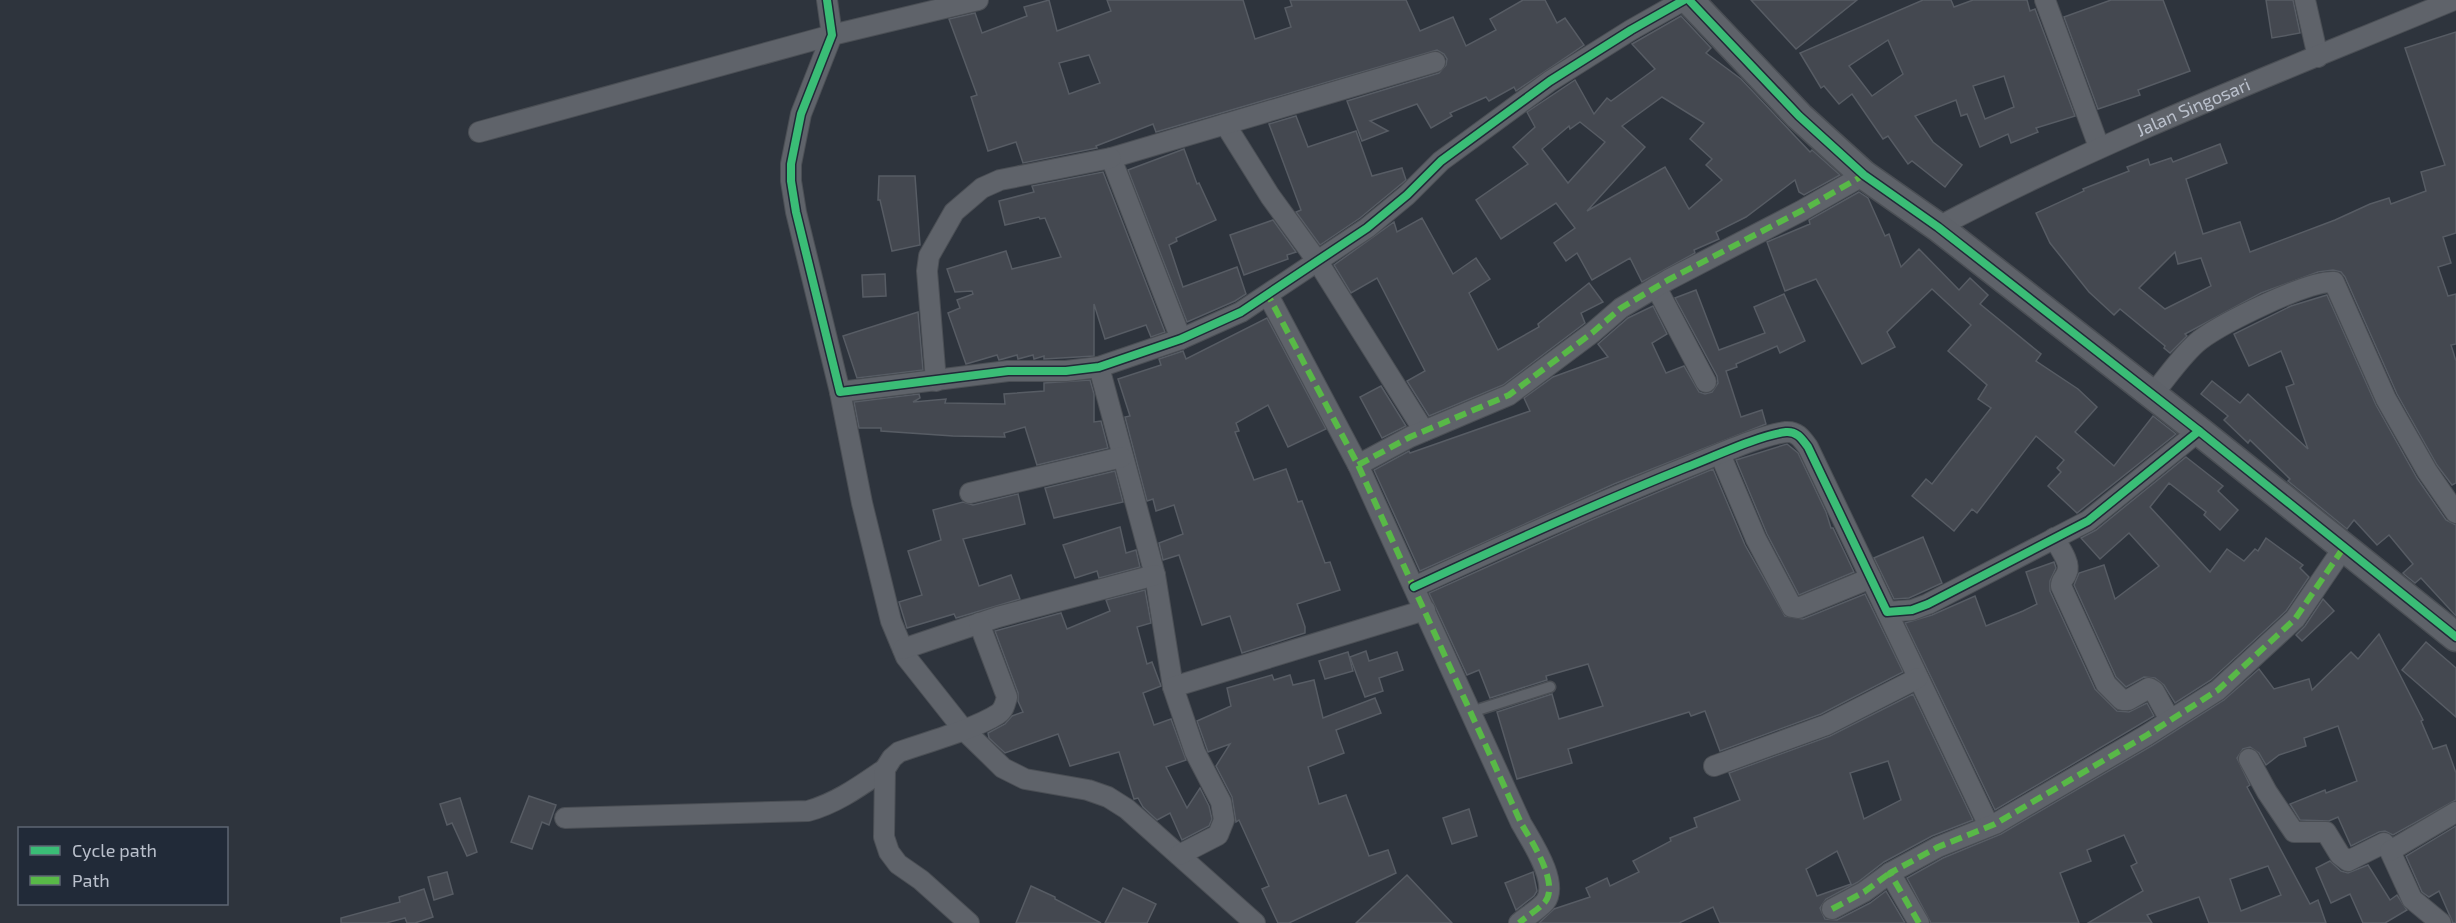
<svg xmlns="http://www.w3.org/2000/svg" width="2456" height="923" viewBox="0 0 2456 923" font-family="'Exo 2',sans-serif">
<rect width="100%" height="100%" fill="#2e343d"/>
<g fill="#444850" stroke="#575c64" stroke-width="1.5" fill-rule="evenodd">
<path d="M1049,0l8,31 54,-20 -4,-11h136l12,39 36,-12 -6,-19 7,-2 -2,-6h116l14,31 33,-14 13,29 30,-16 -6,-11 33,-19h22l12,23 8,-5 19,27 -68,46 -2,-4 -25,14 -3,-4 -36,16 2,3 -21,12 -14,-24 -47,17 18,10 -26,10 -15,-40 92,-28 7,-8 1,-6 -3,-5 -7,-4 -281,82 -3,-8 -57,22 1,2 -74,15 -7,-21 -28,9 -17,-54 6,-2 -28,-76 26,-6 7,20 45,-17 -3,-9zM1089,55l11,28 -31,11 -10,-31z"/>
<polygon points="1751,0 1857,0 1796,49"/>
<path d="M1923,0h28l3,7 19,-7h54l3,11 5,-2 40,107 -39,12 2,4 -27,11 -3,-9 -28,13 -13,-33 -6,2 -5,-16 -41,16 18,26 29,23 -17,22 -33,-26 -4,3 -20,-28 -5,3 -31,-45 -13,10 -15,-18 -3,2 -21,-35zM1888,40l15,34 -31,22 -23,-30zM2004,76l10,31 -29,12 -12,-33z"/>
<polygon points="2111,0 2163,0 2190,71 2138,90 2140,95 2098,109 2064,17"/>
<polygon points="2266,0 2293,0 2300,33 2272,38"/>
<path d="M1681,16l30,32 -5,5 35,26 69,73 2,-2 28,25 -36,20 -5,-3 -4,-12 -49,37 -30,15 3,7 -25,11 1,3 -53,29 -12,-24 -38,22 -15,-27 -11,8 -12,-18 21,-15 -19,-25 -55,36 -25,-39 52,-36 -15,-17 22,-20 -8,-15 48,-32 19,34 13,-16 4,3 44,-32 -23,-25zM1662,97l42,26 -14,16 22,20 -6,6 16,15 -33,29 -24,-42 -78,44 58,-64 -23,-21zM1580,122l25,20 -37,41 -26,-34 27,-23 1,3z"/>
<path d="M2456,32v201l-13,4 8,26 -13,4 10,29 8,-2v50l-5,1 5,16v122l-4,2 -15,-20 -40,-71 -52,-117 -4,-5 -8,-2 -15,2 -57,21 -76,41 2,2 -17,17 -6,-5 1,-2 -45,-37 -6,6 -25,-23 -39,-49 -14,-30 48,-22 -1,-2 46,-18 -2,-4 21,-8 2,6 21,-7 2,4 47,-18 7,19 -41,16 17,55 37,-12 10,30 85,-32 35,-16 19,-6 2,6 35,-13 -5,-19 24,-7 -40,-117zM2175,252l3,12 23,-6 10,28 -46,23 -26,-21z"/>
<polygon points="1296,116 1308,147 1356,131 1372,176 1402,168 1406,180 1360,218 1320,245 1296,212 1301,210 1269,124"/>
<polygon points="1184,149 1197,184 1199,183 1216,220 1176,238 1177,241 1169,245 1183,287 1237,267 1246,294 1235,301 1187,322 1128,170"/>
<polygon points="1103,172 1165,332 1151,337 1146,325 1105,339 1094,304 1094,356 1044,359 1044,356 1034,359 1033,355 1018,359 1017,355 999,360 997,355 966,364 948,313 960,308 957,300 973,294 972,291 955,292 947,269 1006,251 1012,269 1061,257 1045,218 1040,219 1039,217 1005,225 999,201 1034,192 1032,186"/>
<polygon points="879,176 915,176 920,245 892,251 880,200 878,200"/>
<polygon points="1859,192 1868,198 1885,236 1889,234 1901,267 1919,249 1959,290 1970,278 1988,295 1980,304 2041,354 2036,361 2078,389 2097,407 2075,432 2114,466 2153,416 2176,434 2077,513 2048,486 2061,472 2057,468 2064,460 2036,436 1977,513 1972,509 1954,531 1912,496 1926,479 1932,484 1991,408 1978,399 1987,385 1948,351 1971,325 1932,289 1887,332 1895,347 1862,364 1816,279 1785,291 1767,242 1810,224 1809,220"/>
<polygon points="1422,218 1453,274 1476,258 1490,279 1469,293 1498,350 1539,327 1538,324 1589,283 1603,302 1581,313 1585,323 1503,385 1429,416 1407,381 1425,371 1377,278 1351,293 1334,265 1394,222 1397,232"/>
<polygon points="1273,220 1296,252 1287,255 1288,259 1244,275 1230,235"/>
<polygon points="885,274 886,296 863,297 862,275"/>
<polygon points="1696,290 1719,350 1765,333 1754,307 1784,294 1805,341 1780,353 1777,346 1736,364 1737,367 1726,371 1741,417 1762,410 1766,424 1614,484 1420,571 1374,470 1409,451 1410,453 1530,411 1524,398 1553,377 1608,357 1598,344 1628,318 1653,306 1667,334 1652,343 1666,373 1684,366 1699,392 1705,394 1712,392 1718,383 1717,376 1675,298"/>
<polygon points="2327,295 2376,405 2417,478 2446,520 2456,525 2456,616 2421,578 2415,583 2405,575 2403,573 2413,564 2389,535 2377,545 2354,520 2347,529 2288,481 2290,479 2250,440 2248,443 2224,420 2228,416 2201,394 2212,381 2240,403 2248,394 2308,449 2286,387 2294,384 2281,351 2249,366 2234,334 2291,306"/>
<polygon points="918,312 923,370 857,378 843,336"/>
<polygon points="1267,318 1326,429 1288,447 1268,405 1236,423 1239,431 1235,432 1254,480 1286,469 1298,502 1302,501 1325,563 1330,562 1340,590 1297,604 1305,627 1305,633 1242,653 1230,616 1202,625 1179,555 1163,560 1159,543 1183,534 1174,505 1156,511 1153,499 1147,501 1125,417 1130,416 1118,379 1161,365 1159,359 1183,351 1186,359"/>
<polygon points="1090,380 1094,394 1094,422 1101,421 1108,448 1037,465 1025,427 1004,433 1005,437 953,436 881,431 881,428 859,428 854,402 919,394 920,398 913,402 946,399 945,403 1005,404 1004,394 1044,391 1044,383"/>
<polygon points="1381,386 1406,426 1382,438 1360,397"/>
<polygon points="1787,444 1798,453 1826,512 1831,528 1833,528 1854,572 1799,595 1767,534 1736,460"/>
<polygon points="2186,457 2223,486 2218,491 2238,510 2220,530 2204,515 2206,512 2169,483 2150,507 2210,572 2227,549 2244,561 2255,549 2258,551 2266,538 2303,565 2300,568 2309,577 2286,611 2211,680 2175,703 2164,685 2155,678 2144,677 2126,687 2116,677 2074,585 2079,573 2104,565 2115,599 2159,566 2129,533 2100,559 2081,538 2096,530"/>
<polygon points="1713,469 1745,545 1785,616 1803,619 1865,594 1903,672 1821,714 1720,751 1705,711 1691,716 1689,712 1568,749 1572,763 1517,779 1497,712 1552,694 1559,719 1603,706 1588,664 1546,676 1547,680 1490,698 1479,670 1467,675 1429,593 1589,521"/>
<polygon points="1115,471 1123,502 1054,518 1045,488"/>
<polygon points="1018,494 1025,524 963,539 979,586 1011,575 1020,599 956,618 954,614 907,628 899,602 922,595 908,551 941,540 933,510 963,502 973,505"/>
<polygon points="1120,527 1126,553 1136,550 1140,567 1099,578 1097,571 1075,578 1063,545"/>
<polygon points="1923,537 1942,583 1909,598 1894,599 1874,558"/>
<polygon points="2054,562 2056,568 2050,581 2050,591 2095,689 2117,711 2129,712 2147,703 2154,716 1995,810 1905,623 1932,615 1975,596 1986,626 2023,611 2037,604 2026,572"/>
<polygon points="1145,590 1151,623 1137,627 1147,664 1152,662 1161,686 1143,693 1154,725 1171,719 1186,760 1166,767 1187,808 1200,788 1209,806 1212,819 1209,826 1182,840 1170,813 1157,820 1143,807 1138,798 1134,799 1119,752 1070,766 1058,734 1005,753 989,738 988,733 1005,724 1012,716 1023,712 1018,701 1018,693 995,631 1061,613 1067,629 1110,611 1106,600"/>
<polygon points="2323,599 2334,611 2302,641 2296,635 2305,626"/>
<path d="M2379,634l44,86 -2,1 12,28 13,-4 10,28v27l-63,35 -8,-4 -6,1 -28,14 -13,-29 -9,4 -29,-1 -10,-16 35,-14 1,3 31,-12 -19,-55 -34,12 2,8 -27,9 -13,10 -7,-12 -9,-6 -7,2 -6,9 13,27 -3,2 63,117 8,-4 8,23h-117l-10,-26 -52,18 5,8h-64l55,-32 -12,-25 6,-3 -13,-28 -37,15 4,11 -31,12 19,50h-148l-24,-45 36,-20 58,-24 152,-89 71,-45 35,-31 15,20 35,-10 3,11 39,-38 7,7zM2268,866l13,29 -40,16 -11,-32z"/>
<polygon points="2426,642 2456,668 2456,717 2402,670"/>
<polygon points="1366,651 1369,661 1397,652 1403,670 1379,678 1383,691 1365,697 1350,657"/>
<polygon points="1348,652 1353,671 1325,679 1319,661"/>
<polygon points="1272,675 1274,680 1290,675 1293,685 1314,680 1323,718 1375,698 1381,713 1336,730 1344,753 1308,767 1319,804 1346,795 1369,856 1388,850 1396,873 1289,923 1278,923 1262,889 1269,886 1239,820 1236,822 1232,797 1216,766 1230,744 1208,752 1197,721 1231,706 1227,688"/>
<path d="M1913,694l60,126 -41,16 -48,26 -26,20 -32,17 -6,9 5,11 12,1 33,-17 16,-12 19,32h-185l-7,-16 -34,16h-140l15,-14 36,-12 -4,-9 21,-10 3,8 29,-14 -6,-11 38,-20 -1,-3 27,-11 -3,-9 46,-18 -11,-27 101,-37zM1888,761l13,39 -37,19 -14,-46zM1837,851l14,33 -34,12 -11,-27z"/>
<polygon points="529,796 556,805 549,825 542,822 532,849 511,842"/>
<polygon points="460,798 477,852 467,856 452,823 447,825 440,804"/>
<polygon points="1469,809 1477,836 1452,844 1443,818"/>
<polygon points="2456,826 2456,923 2453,923 2439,891 2429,897 2422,892 2406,856"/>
<polygon points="2330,861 2341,871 2348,873 2368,865 2390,900 2397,895 2407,910 2385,923 2363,923 2350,894 2331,903 2316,868"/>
<polygon points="447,872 453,894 434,900 428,877"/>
<polygon points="1533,872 1537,891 1534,896 1516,910 1505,883"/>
<polygon points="1407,875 1452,923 1356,923"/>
<polygon points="1031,886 1055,897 1055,899 1101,923 1016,923"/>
<polygon points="1123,888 1156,904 1147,923 1105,923"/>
<polygon points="424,889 433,917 415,923 407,923 405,918 386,923 341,923 341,918 400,902 399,897"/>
</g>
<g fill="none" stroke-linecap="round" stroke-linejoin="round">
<g stroke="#4b4f55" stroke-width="13">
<polyline id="lane" points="1471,712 1550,687"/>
</g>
<g stroke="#4b4f55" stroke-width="22">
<g id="street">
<polyline points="827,0 832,35 801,114 791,164 791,181 796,212 840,392 1008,371 1066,371 1099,367 1181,339 1241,312 1367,228 1407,195 1441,161 1550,81 1631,30 1684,0"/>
<polyline points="2045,0 2099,147"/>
<polyline points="2305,0 2318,57"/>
<polyline points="1225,124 1270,196 1318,262 1424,431"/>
<polyline points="479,132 832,35 978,0"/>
<path id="s1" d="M1938,227c166,-88 342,-155 516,-227"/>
<polyline points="1656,287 1706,382"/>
<path d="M1268,295l90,170 163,358c10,18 39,60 24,79 -7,8 -18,14 -26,21"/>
<polyline points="1181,339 1111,158 1435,62"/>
<polyline points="1099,367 1155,575 1173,687"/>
<polyline points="936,381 927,271 929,256 954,212 982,188 1000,180 1111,158"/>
<polyline points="840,392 862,503 891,621 906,657 963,729 1003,768 1025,779 1088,790 1108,797 1127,809 1255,923"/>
<path d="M2152,395c14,-16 31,-42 48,-55 23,-17 108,-60 134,-58l52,117 41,72 29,42"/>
<polyline points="1720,454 1756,539 1792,607 1798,608 1871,578"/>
<polyline points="1358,465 1410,437 1509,395 1592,333 1621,308 1668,280 1801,211 1864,175"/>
<polyline points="970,493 1122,457"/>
<path d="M2054,538c5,9 17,25 13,34 -2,7 -6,7 -6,14l45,98 16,16h6l21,-12 5,3 16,29"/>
<path d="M1414,587c90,-42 181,-83 273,-120 26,-10 73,-32 99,-35 11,-1 16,7 22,15l79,165 25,-2 16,-6 160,-83 111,-90"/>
<polyline points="1887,612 1989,826"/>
<polyline points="903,649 998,617 1155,575"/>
<polyline points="2249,759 2267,792 2294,832 2326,832 2340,855 2348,861 2384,843 2390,851 2412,899 2441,923"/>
<polyline points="1714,766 1826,725 1918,678"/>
<path d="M565,818l243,-7c29,-8 52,-25 77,-42"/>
<polyline points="2390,851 2456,812"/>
<polyline points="1179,855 1218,835 1224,820 1221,802 1195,752 1173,687 1425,610"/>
<polyline points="1832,909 1864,892 1890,873"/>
<path d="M969,923l-48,-43 -23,-16 -9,-12 -5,-15 1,-68 7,-11 7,-6c28,-10 76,-23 99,-38 6,-4 7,-10 9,-17l-28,-74"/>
<polyline points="1919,923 1890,873 1938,847 1995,824 2147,735 2218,690 2295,619 2344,547"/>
</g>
</g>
<g stroke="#4b4f55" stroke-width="31">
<polyline id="secondary" points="1689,0 1799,116 1864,175 1938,227 2199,431 2456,637"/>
</g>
<use href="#lane" stroke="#5f636a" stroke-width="10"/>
<use href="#street" stroke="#5f636a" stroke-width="20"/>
<use href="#secondary" stroke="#5e6269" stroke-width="28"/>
<g stroke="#58b947" stroke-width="6" stroke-dasharray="12 6" stroke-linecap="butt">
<path d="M1272,292l-4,3 90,170 163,358c10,18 39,60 24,79 -7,8 -18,14 -26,21"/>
<polyline points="1358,465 1410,437 1509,395 1592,333 1621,308 1668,280 1801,211 1864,175"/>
<polyline points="1832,909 1864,892 1890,873"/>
<polyline points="1919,923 1890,873 1938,847 1995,824 2147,735 2218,690 2295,619 2344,547"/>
</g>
<g stroke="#212a38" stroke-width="11">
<g id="cycleway">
<polyline points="827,0 832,35 801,114 791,164 791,181 796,212 840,392 1008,371 1066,371 1099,367 1181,339 1241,312 1367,228 1407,195 1441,161 1550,81 1631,30 1684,0"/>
<polyline points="1689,0 1799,116 1864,175 1938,227 2199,431 2456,637"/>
<path d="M1414,587c90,-42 181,-83 273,-120 26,-10 73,-32 99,-35 11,-1 16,7 22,15l79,165 25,-2 16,-6 160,-83 111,-90"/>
</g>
</g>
<use href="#cycleway" stroke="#3abd76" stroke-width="8"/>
</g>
<g text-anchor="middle" stroke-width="4.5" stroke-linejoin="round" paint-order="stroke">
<g font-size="18" fill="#bac0cc" stroke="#212a38">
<text dy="6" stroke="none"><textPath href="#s1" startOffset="282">Jalan Singosari</textPath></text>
</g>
</g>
<rect x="18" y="827" width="210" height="78" fill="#212a38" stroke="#5e6673" stroke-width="1.5"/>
<rect x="30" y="846" width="30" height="9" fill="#3abd76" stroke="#5e6673" stroke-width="1.5"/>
<text x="72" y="857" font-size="18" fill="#bac0cc">Cycle path</text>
<rect x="30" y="876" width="30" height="9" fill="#58b947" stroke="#5e6673" stroke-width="1.5"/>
<text x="72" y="887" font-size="18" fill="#bac0cc">Path</text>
</svg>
